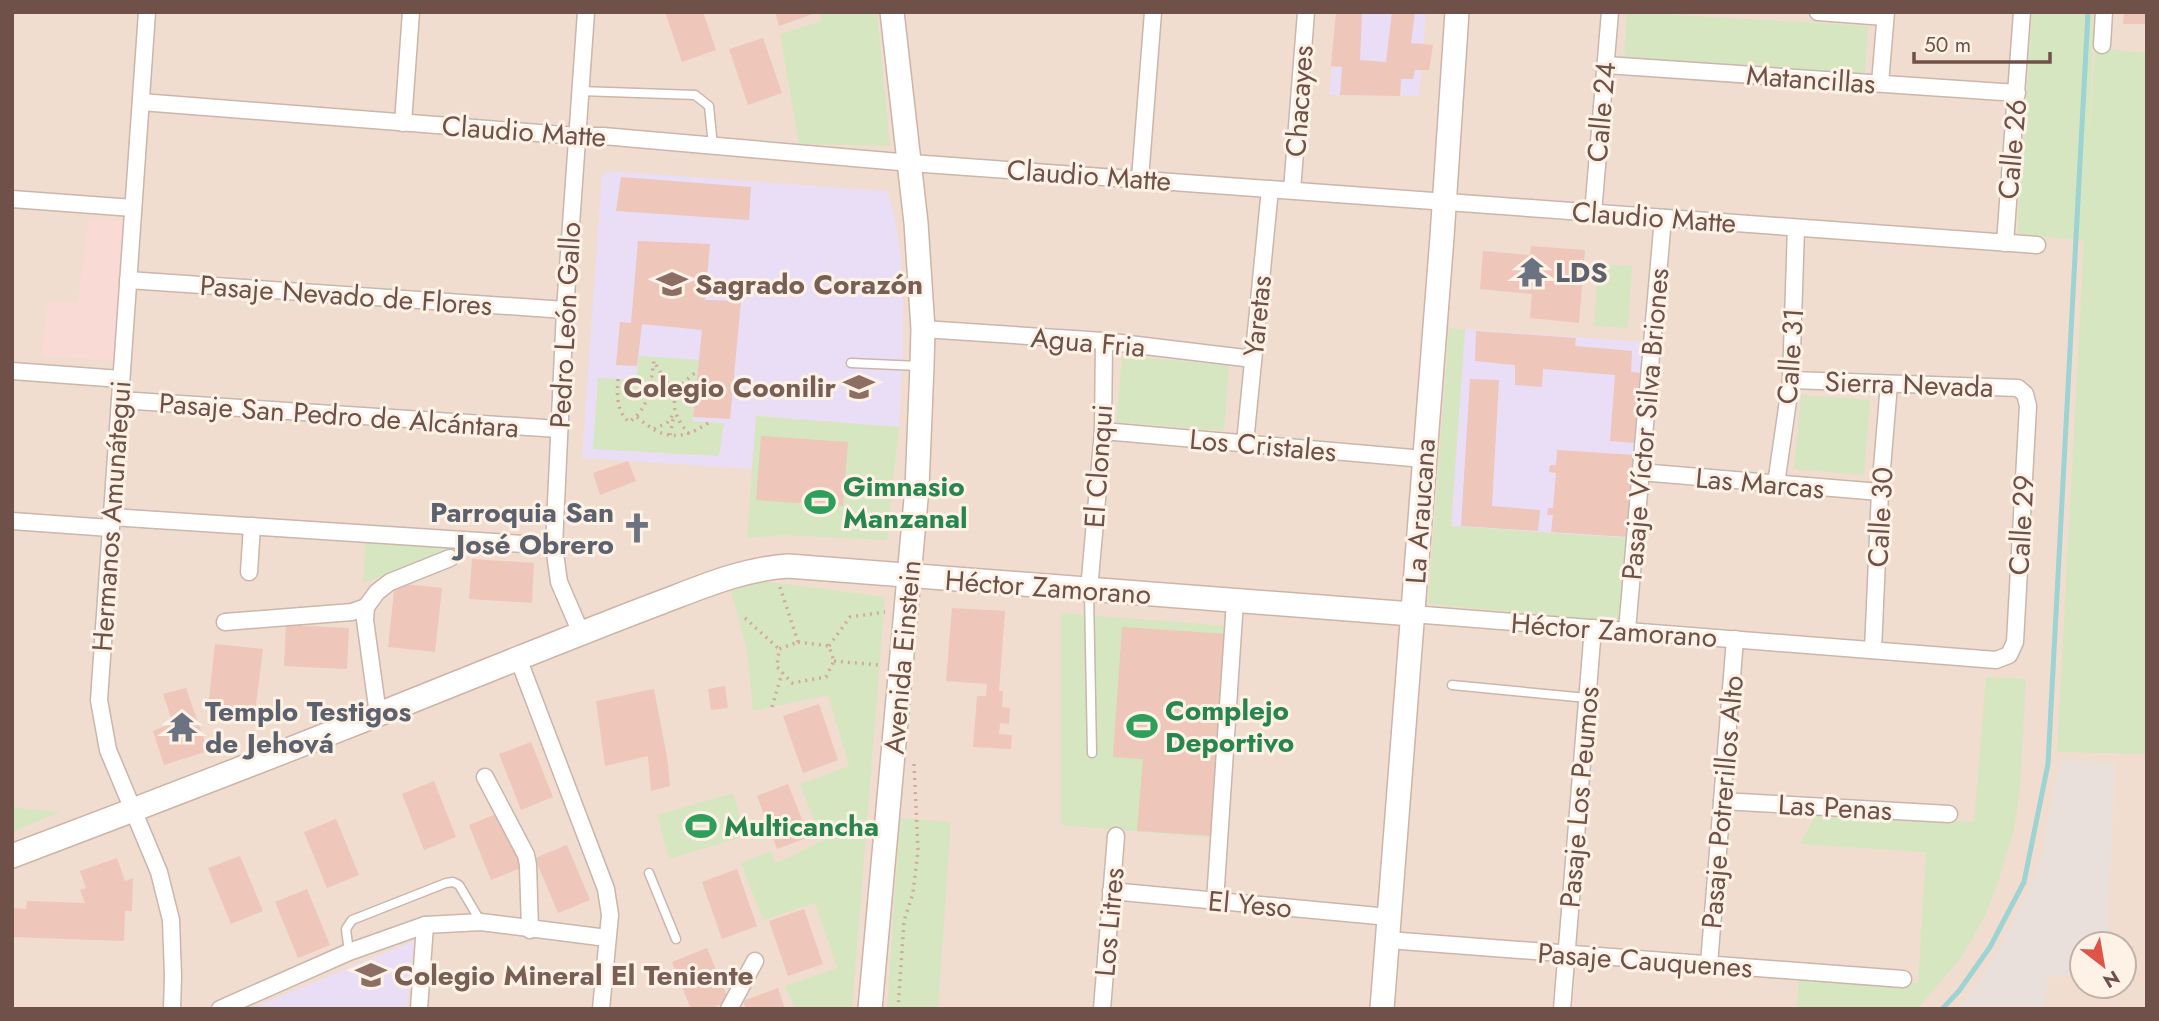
<svg xmlns="http://www.w3.org/2000/svg" width="2159" height="1021" viewBox="0 0 2159 1021" font-family="Jost,sans-serif">
<rect width="100%" height="100%" fill="#faece0"/>
<path fill="#f1ddcf" fill-rule="evenodd" d="M12,12h2135v997h-2135zM2082,944h42v42h-42z"/>
<polygon fill="#fadad4" points="89,219 127,221 114,360 41,357 48,301 78,303"/>
<polygon fill="#e9e0dc" points="2060,760 2115,763 2107,944 2082,944 2082,975 2048,977 2043,1009 1956,1009 1972,992 2001,946 2038,871"/>
<g fill="#e9def6">
<polygon points="1337,12 1426,12 1419,96 1329,95"/>
<polygon points="609,171 887,191 894,213 900,250 903,288 903,350 899,427 757,416 752,469 582,458 602,176"/>
<polygon points="1465,329 1642,342 1629,538 1451,526"/>
<polygon points="414,941 407,1009 250,1009"/>
</g>
<g fill="#d6e6c0">
<polygon points="819,12 877,12 890,146 799,144 780,34 822,21"/>
<polygon points="1627,12 1868,26 1865,75 1624,61"/>
<polygon points="2032,12 2094,12 2089,142 2095,48 2147,53 2147,754 2057,752 2084,241 2017,234"/>
<polygon points="1598,264 1632,266 1628,328 1594,326"/>
<polygon points="1449,328 1465,329 1451,526 1629,538 1623,623 1428,604"/>
<polygon points="639,356 699,360 692,421 724,423 719,456 593,449 598,378 636,380"/>
<polygon points="1122,356 1229,365 1224,431 1116,422"/>
<polygon points="1801,395 1870,400 1864,475 1794,469"/>
<polygon points="756,416 899,427 887,540 782,535 747,538"/>
<polygon points="366,538 453,543 452,549 363,583"/>
<polygon points="754,582 778,583 885,597 852,1009 795,1009 785,986 837,968 815,903 763,920 741,863 771,851 776,863 822,841 800,784 849,766 828,695 753,711 747,650 731,591"/>
<polygon points="1061,613 1229,626 1215,838 1061,825"/>
<polygon points="1986,677 2026,679 2020,790 2014,830 2000,876 1986,914 1961,958 1917,1009 1797,1009 1799,979 1918,983 1926,852 1800,844 1816,814 1974,822"/>
<polygon points="733,793 746,836 669,859 657,815"/>
<polygon points="12,807 60,812 12,832"/>
<polygon points="900,818 951,822 938,1009 887,1009"/>
</g>
<g fill="none" stroke-linecap="round" stroke-linejoin="round">
<polyline stroke="#9dd3d3" stroke-width="5" points="1942,1009 1959,991 1990,947 2024,882 2048,764 2088,12"/>
</g>
<g fill="#eec6ba">
<polygon points="665,12 703,12 716,50 682,62"/>
<polygon points="775,12 812,12 813,14 779,26"/>
<polygon points="1336,12 1362,12 1360,60 1386,62 1392,12 1415,12 1411,43 1433,45 1429,70 1415,70 1413,79 1401,79 1400,96 1340,95 1342,67 1331,66"/>
<polygon points="2124,12 2147,12 2147,24 2123,24"/>
<polygon points="763,38 782,93 748,105 729,49"/>
<polygon points="621,177 751,187 749,220 616,211"/>
<polygon points="638,241 710,244 705,300 741,301 730,419 693,417 702,330 642,324 637,366 616,365 620,322 631,323"/>
<polygon points="1531,246 1585,250 1579,323 1530,318 1532,294 1480,289 1483,251 1530,255"/>
<polygon points="1476,331 1576,338 1575,346 1632,351 1631,372 1640,373 1634,443 1610,441 1615,375 1543,369 1542,387 1515,385 1515,365 1475,361"/>
<polygon points="1470,379 1499,380 1492,506 1540,510 1538,531 1461,526"/>
<polygon points="761,436 848,442 843,506 756,500"/>
<polygon points="1557,450 1635,455 1628,537 1551,532 1553,515 1547,515 1548,508 1553,508 1556,473 1549,472 1550,465 1556,465"/>
<polygon points="628,461 636,481 600,495 593,473"/>
<polygon points="472,559 534,563 532,603 469,599"/>
<polygon points="395,583 442,588 435,652 388,647"/>
<polygon points="952,608 1005,611 999,691 1003,691 1002,707 1010,708 1009,724 1000,723 999,734 1012,735 1011,749 973,747 977,696 986,696 987,684 946,681"/>
<polygon points="286,625 349,628 347,669 284,666"/>
<polygon points="1122,627 1228,634 1213,836 1137,831 1143,759 1113,757"/>
<polygon points="215,644 263,649 255,713 208,708"/>
<polygon points="725,686 728,708 711,710 708,689"/>
<polygon points="186,688 208,751 164,765 153,731 173,723 163,694"/>
<polygon points="654,689 667,757 670,786 651,791 648,756 605,766 596,701"/>
<polygon points="819,704 838,760 803,773 783,716"/>
<polygon points="531,742 553,797 521,810 499,754"/>
<polygon points="434,781 456,837 424,850 402,794"/>
<polygon points="788,784 809,837 777,849 757,796"/>
<polygon points="501,812 523,867 491,880 469,825"/>
<polygon points="336,819 359,875 327,888 304,832"/>
<polygon points="567,845 590,900 558,913 535,858"/>
<polygon points="240,856 263,911 231,924 208,868"/>
<polygon points="117,858 125,881 133,878 132,911 125,911 124,941 12,937 12,908 26,909 27,901 85,903 80,890 86,888 80,871"/>
<polygon points="737,869 757,926 722,939 702,882"/>
<polygon points="307,889 330,945 298,958 275,902"/>
<polygon points="804,909 823,964 788,976 769,921"/>
<polygon points="707,948 729,1001 710,1009 691,1009 672,962"/>
<polygon points="778,988 785,1009 746,1009 743,1001"/>
</g>
<g fill="none" stroke-linecap="round" stroke-linejoin="round">
<g stroke="#ccb5ab" stroke-width="11">
<g id="lane">
<polyline points="580,91 695,95 709,106 713,146"/>
<polyline points="851,363 919,366"/>
<polyline points="1089,592 1092,753"/>
<polyline points="1452,685 1587,698"/>
<polyline points="649,873 676,939"/>
<polyline points="349,952 346,929 352,920 446,883 453,882 459,885 481,922"/>
</g>
</g>
<g stroke="#ccb5ab" stroke-width="19">
<g id="street">
<polyline points="147,12 99,700 108,750 159,872 171,920 173,976 172,1009"/>
<polyline points="1818,12 1885,17"/>
<polyline points="2102,45 2104,12"/>
<polyline points="1606,65 2017,93"/>
<polyline points="1880,83 1886,12"/>
<polyline points="141,102 577,136 603,136 911,163 2037,245"/>
<polyline points="403,123 411,12"/>
<polyline points="1140,179 1153,12"/>
<polyline points="1292,190 1306,12"/>
<polyline points="12,199 133,208"/>
<polyline points="1593,213 1610,12"/>
<polyline points="2005,243 2022,12"/>
<polyline points="128,280 565,310"/>
<polyline points="923,329 1104,341 1253,359"/>
<polyline points="12,371 121,379"/>
<polyline points="120,400 559,429"/>
<polyline points="1103,431 1424,459"/>
<polyline points="1245,443 1270,189"/>
<polyline points="1640,472 1880,492"/>
<polyline points="1776,484 1791,380 1796,228"/>
<polyline points="111,517 554,546"/>
<polyline points="12,521 110,528"/>
<polyline points="249,572 252,526"/>
<polyline points="1089,590 1103,431 1104,341"/>
<polyline points="366,607 377,592 390,582 450,558"/>
<polyline points="1412,614 1996,660 2009,655 2015,642 2028,406 2025,394 2018,388 1791,380"/>
<polyline points="225,622 352,612 366,607 365,620 378,714"/>
<polyline points="1627,630 1663,218"/>
<polyline points="581,633 559,582 554,546 565,310 586,12"/>
<polyline points="1873,650 1880,492 1889,384"/>
<polyline points="518,658 606,889 610,915 601,1009"/>
<polyline points="485,777 526,855 528,865 530,930"/>
<polyline points="1722,801 1949,814"/>
<polyline points="1111,891 1389,917"/>
<polyline points="1215,901 1235,601"/>
<polyline points="1388,940 1903,979"/>
<polyline points="1709,964 1735,639"/>
<polyline points="220,1009 349,952 425,925 481,922 607,938"/>
<polyline points="419,1009 425,925"/>
<polyline points="729,1009 755,961"/>
<polyline points="1102,1009 1116,836"/>
<polyline points="1562,1009 1593,628"/>
</g>
</g>
<g stroke="#cfb3a8" stroke-width="26">
<g id="secondary">
<path d="M12,856c170,-64 339,-130 507,-198 48,-19 95,-38 143,-56 42,-16 81,-33 126,-36l624,48"/>
<polyline points="870,1009 917,488 922,366 923,329 916,223 892,12"/>
<polyline points="1382,1009 1442,237 1457,12"/>
</g>
</g>
<g stroke="#d2a99e" stroke-width="3.5" stroke-dasharray="2 5" stroke-linecap="butt">
<path d="M618,379c-1,17 -2,31 11,43 22,-15 21,-37 25,-61l10,18 13,14"/>
<path d="M637,417c25,22 43,25 71,6"/>
<polyline points="654,429 668,422 674,413"/>
<path d="M689,434c-20,-23 -21,-41 6,-61"/>
<polyline points="670,435 674,415"/>
<polyline points="780,587 798,642"/>
<polyline points="745,618 779,649"/>
<polygon points="798,642 829,646 834,661 826,677 792,683 777,667 779,649"/>
<polyline points="829,646 850,617 885,612"/>
<polyline points="834,661 880,665"/>
<polyline points="772,707 782,673"/>
<polyline points="898,1009 904,921 913,893 918,850 914,764"/>
</g>
<use href="#lane" stroke="#fff" stroke-width="8"/>
<use href="#street" stroke="#fff" stroke-width="16"/>
<use href="#secondary" stroke="#fff" stroke-width="23"/>
</g>
<defs>
<g id="temple-bare" transform="scale(2.415)"><path d="M0-6L5-2H3V0L6.5 2.5H4V6H1.5V3h-3V6H-4V2.5H-6.5L-3 0V-2H-5Z" fill="#6b7280" stroke="#fef1e6" stroke-width="2.5" paint-order="stroke"/></g>
<g id="school-bare" transform="scale(2.415)"><path d="M0-5L7-2L0 1L-7-2ZM-4 1L0 2.5L4 1V4Q0 6-4 4Z" fill="#8d6e63" stroke="#fef1e6" stroke-width="2.5" paint-order="stroke"/></g>
<g id="stadium-bare" transform="scale(2.415)"><path d="M0-5a6.5 5 0 1 0 0 10a6.5 5 0 1 0 0-10ZM-3.5-1.8h7v3.6h-7Z" fill="#2e9e5b" stroke="#fef1e6" stroke-width="2.5" paint-order="stroke"/></g>
<g id="church-bare" transform="scale(2.415)"><path d="M-1.2-6h2.4v3.5h3.3v2.4h-3.3V6h-2.4V-.1h-3.3v-2.4h3.3Z" fill="#6b7280" stroke="#fef1e6" stroke-width="2.5" paint-order="stroke"/></g>
</defs>
<g fill-rule="evenodd">
<use href="#temple-bare" x="1532" y="272"/>
<use href="#school-bare" x="672" y="284"/>
<use href="#school-bare" x="859" y="387"/>
<use href="#stadium-bare" x="820" y="502"/>
<use href="#church-bare" x="637" y="528"/>
<use href="#stadium-bare" x="1142" y="726"/>
<use href="#temple-bare" x="182" y="727"/>
<use href="#stadium-bare" x="701" y="826"/>
<use href="#school-bare" x="371" y="975"/>
</g>
<g text-anchor="middle" stroke-width="6" stroke-linejoin="round" paint-order="stroke">
<g font-size="28" fill="#6f5149" stroke="#fef1e6">
<text transform="translate(1811 79) rotate(4)" y="10">Matancillas</text>
<text transform="translate(1299 101) rotate(-86)" y="10">Chacayes</text>
<text transform="translate(1601 112) rotate(-85)" y="10">Calle 24</text>
<text transform="translate(524 131) rotate(4)" y="10">Claudio Matte</text>
<text transform="translate(2012 149) rotate(-85)" y="10">Calle 26</text>
<text transform="translate(1089 175) rotate(4)" y="10">Claudio Matte</text>
<text transform="translate(1654 217) rotate(4)" y="10">Claudio Matte</text>
<text transform="translate(346 295) rotate(4)" y="10">Pasaje Nevado de Flores</text>
<text transform="translate(1257 316) rotate(-84)" y="10">Yaretas</text>
<text transform="translate(565 325) rotate(-87)" y="10">Pedro León Gallo</text>
<text transform="translate(1088 342) rotate(5)" y="10">Agua Fria</text>
<text transform="translate(1790 356) rotate(-86)" y="10">Calle 31</text>
<text transform="translate(1909 384) rotate(2)" y="10">Sierra Nevada</text>
<text transform="translate(339 415) rotate(4)" y="10">Pasaje San Pedro de Alcántara</text>
<text transform="translate(1645 424) rotate(-85)" y="10">Pasaje Víctor Silva Briones</text>
<text transform="translate(1263 445) rotate(5)" y="10">Los Cristales</text>
<text transform="translate(1098 466) rotate(-86)" y="10">El Clonqui</text>
<text transform="translate(1760 483) rotate(5)" y="10">Las Marcas</text>
<text transform="translate(1420 511) rotate(-86)" y="10">La Araucana</text>
<text transform="translate(111 516) rotate(-86)" y="10">Hermanos Amunátegui</text>
<text transform="translate(1880 517) rotate(-87)" y="10">Calle 30</text>
<text transform="translate(2021 525) rotate(-87)" y="10">Calle 29</text>
<text transform="translate(1048 587) rotate(4)" y="10">Héctor Zamorano</text>
<text transform="translate(1614 630) rotate(4)" y="10">Héctor Zamorano</text>
<text transform="translate(902 657) rotate(-85)" y="10">Avenida Einstein</text>
<text transform="translate(1579 797) rotate(-85)" y="10">Pasaje Los Peumos</text>
<text transform="translate(1722 802) rotate(-85)" y="10">Pasaje Potrerillos Alto</text>
<text transform="translate(1835 807) rotate(3)" y="10">Las Penas</text>
<text transform="translate(1250 904) rotate(5)" y="10">El Yeso</text>
<text transform="translate(1109 922) rotate(-85)" y="10">Los Litres</text>
<text transform="translate(1645 960) rotate(4)" y="10">Pasaje Cauquenes</text>
</g>
<g font-size="28" font-weight="bold" fill="#5b616d" stroke="#fef1e6" text-anchor="start">
<text x="1555" y="282">LDS</text>
<text x="614" y="522" text-anchor="end">Parroquia San<tspan x="614" dy="32">José Obrero</tspan></text>
<text x="205" y="721">Templo Testigos<tspan x="205" dy="32">de Jehová</tspan></text>
</g>
<g font-size="28" font-weight="bold" fill="#785e54" stroke="#fef1e6" text-anchor="start">
<text x="695" y="294">Sagrado Corazón</text>
<text x="836" y="397" text-anchor="end">Colegio Coonilir</text>
<text x="394" y="985">Colegio Mineral El Teniente</text>
</g>
<g font-size="28" font-weight="bold" fill="#27864d" stroke="#fef1e6" text-anchor="start">
<text x="843" y="496">Gimnasio<tspan x="843" dy="32">Manzanal</tspan></text>
<text x="1165" y="720">Complejo<tspan x="1165" dy="32">Deportivo</tspan></text>
<text x="724" y="836">Multicancha</text>
</g>
</g>
<rect width="2159" height="1021" fill="none" stroke="#6f5149" stroke-width="28"/>
<g transform="translate(2103 965) rotate(149)"><circle r="33" fill="#fef1e6" stroke="#c5b1a7" stroke-width="2"/>
<path d="M0-5L12 26L0 18L-12 26Z" fill="#de544b"/>
<text y="-10" font-size="19" font-weight="bold" text-anchor="middle" fill="#6f5149">N</text>
</g>
<path d="M1914 52v10h136v-10" fill="none" stroke="#6f5149" stroke-width="3.5"/>
<text x="1924" y="52" font-size="21" fill="#6f5149" stroke="#fef1e6" stroke-width="5" paint-order="stroke">50 m</text>
</svg>
